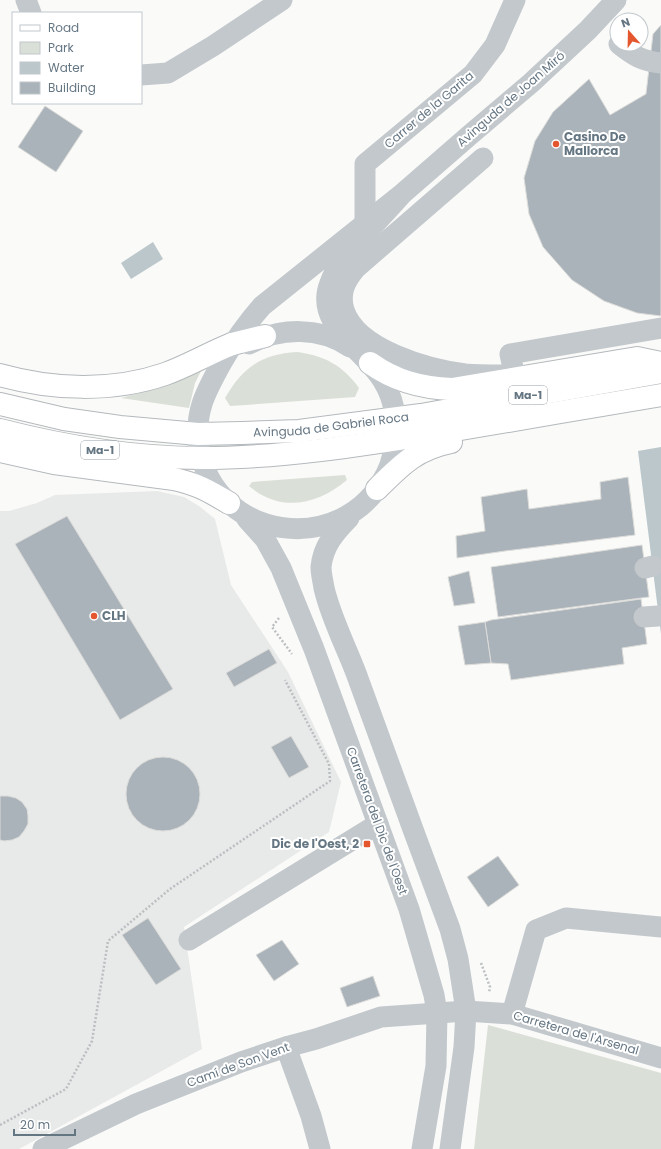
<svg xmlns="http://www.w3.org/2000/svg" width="661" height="1149" viewBox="0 0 661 1149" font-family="Poppins,sans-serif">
<rect width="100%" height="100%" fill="#fafaf8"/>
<polygon fill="#e8e9e9" points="157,491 184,497 199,506 215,519 231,585 288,672 341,782 329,832 184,927 202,1049 19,1149 0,1149 0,511 9,511 37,503 55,495"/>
<g fill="#dadfd7">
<path d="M297,352c28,4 45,13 62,36l-4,9 -125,9 -5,-8c18,-31 37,-44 72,-46z"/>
<polygon points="202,369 195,383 189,408 121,398 167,385"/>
<path d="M345,475l2,5c-30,25 -66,33 -98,6l3,-4z"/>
<polygon points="488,1025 661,1073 661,1149 474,1149"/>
</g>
<g fill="#bbc7cb">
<polygon points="153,242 163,259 131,279 121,263"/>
<polygon points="661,447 661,634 638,451"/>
</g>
<g fill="#aab3b9" stroke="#dcdcda">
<polygon points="661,25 661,316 637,313 604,301 572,280 543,247 529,214 524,178 535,141 553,112 589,79 610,115 646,94 653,34"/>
<polygon points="45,106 83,131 56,172 18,147"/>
<polygon points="628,477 635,535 505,551 457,558 456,536 485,531 481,497 527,489 529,509 601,499 600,482"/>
<polygon points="67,516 173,689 120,720 15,544"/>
<polygon points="642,545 649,597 498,617 491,567"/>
<polygon points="469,571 475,603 454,606 448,577"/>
<polygon points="641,599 647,644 622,648 624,664 511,680 508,664 491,663 485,622 491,620"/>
<polygon points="485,622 491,663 465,665 458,626"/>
<polygon points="269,649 277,663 234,687 226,673"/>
<polygon points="291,736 309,767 289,778 271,747"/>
<circle cx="163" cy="794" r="37"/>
<polygon points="0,796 8,796 16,798 22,802 27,809 28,816 28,824 24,831 19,837 12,840 4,841 0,840"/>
<polygon points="498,856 519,885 488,907 467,877"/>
<polygon points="148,918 181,969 156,985 122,935"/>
<polygon points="282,940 299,964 274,981 256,955"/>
<polygon points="373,976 380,996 347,1007 340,988"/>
</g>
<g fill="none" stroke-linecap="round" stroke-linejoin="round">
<g stroke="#b5babe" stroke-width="24">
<polyline id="major" points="232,344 265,336"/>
</g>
<g stroke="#b4b9bd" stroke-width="24">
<g id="highway">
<path d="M370,363c25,18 51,25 82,26l185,-31 24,5"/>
<path d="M0,375c53,15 113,17 165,-1 23,-8 44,-21 67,-30"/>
<path id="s1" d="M0,404l64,15 56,8 78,7 44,-1 57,-2 122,-16 240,-43"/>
<path d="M0,430c66,17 135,28 202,28 83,0 166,-14 247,-27 71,-12 141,-24 212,-36"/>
<path d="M0,451l54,12 120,16c23,5 35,12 55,24"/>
<path d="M377,489c24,-24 39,-40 74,-47"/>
</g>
</g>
<g stroke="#bbbfc2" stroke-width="2.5" stroke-dasharray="2 2" stroke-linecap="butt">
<polyline points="279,618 272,627 292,654"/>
<polyline points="481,963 490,987 489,993"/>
<polyline points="0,1125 66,1089 92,1041 108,941 170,889 330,781 329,764 285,680"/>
</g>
<g stroke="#c3c8cc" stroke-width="21">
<polyline points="26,0 31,13"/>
<path d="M619,44c15,12 23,17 42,19"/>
<polyline points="141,75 168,73 213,46 282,0"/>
<path d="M483,158l-127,110c-11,13 -17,25 -12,42 13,40 84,59 121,64 12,1 24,1 37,1"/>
<path d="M402,194c-13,15 -27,29 -40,44 -12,14 -26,27 -32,45 -16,39 30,65 49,92 12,16 17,36 17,56 -1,14 -3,30 -10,43 -42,84 -171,68 -187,-27 -5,-34 6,-54 22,-83 12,-21 25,-40 41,-58l140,-112 69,-60 60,-51 57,-53 28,-30"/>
<polyline points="365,223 365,164 473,74 495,45 515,0"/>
<path d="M249,344c32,-17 71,-17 101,3"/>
<polyline points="513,368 510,354 661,328"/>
<path d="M349,518c-14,14 -26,28 -28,49 0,7 2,14 3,21 7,30 21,56 32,85 31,85 62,171 94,256l8,30 8,52 -2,36 -14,102"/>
<polyline points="247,519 265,539 281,568 314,649 409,909 434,995 437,1013 436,1066 422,1149"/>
<polyline points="645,568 653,566"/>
<polyline points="644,617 658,616"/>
<polyline points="189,940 378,824"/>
<polyline points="512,1014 536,930 566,918 661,927"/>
<polyline points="286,1047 311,1116 320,1149"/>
<polyline points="43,1149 136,1104 241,1062 286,1047 316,1039 381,1017 466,1011 512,1014 661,1058"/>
</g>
<use href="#major" stroke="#fff" stroke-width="22"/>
<use href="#highway" stroke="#fff" stroke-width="22"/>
</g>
<g fill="#e4572e" stroke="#fff" stroke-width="1.5">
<circle cx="556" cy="144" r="4"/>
<circle cx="94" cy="616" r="4"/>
<rect x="363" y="840" width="8" height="8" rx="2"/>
</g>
<g text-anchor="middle" stroke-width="4" stroke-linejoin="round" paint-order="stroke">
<g fill="#fff" stroke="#939fa8" stroke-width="1">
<rect x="509" y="386" width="38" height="18" rx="3"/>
<rect x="81" y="441" width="38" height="18" rx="3"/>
</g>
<g font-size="11" font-weight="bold" fill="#657683">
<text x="528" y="399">Ma-1</text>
<text x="100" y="454">Ma-1</text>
</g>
<g font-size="12" fill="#657683" stroke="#fff">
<text transform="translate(511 99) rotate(-41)" y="4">Avinguda de Joan Miró</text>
<text transform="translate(429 110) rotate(-40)" y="4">Carrer de la Garita</text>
<text dy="4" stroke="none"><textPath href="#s1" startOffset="334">Avinguda de Gabriel Roca</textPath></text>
<text transform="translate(377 821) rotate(70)" y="4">Carretera del Dic de l'Oest</text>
<text transform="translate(576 1033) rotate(16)" y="4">Carretera de l'Arsenal</text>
<text transform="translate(238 1065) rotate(-20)" y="4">Camí de Son Vent</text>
</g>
<g font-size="12" font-weight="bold" fill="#657683" stroke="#fff" text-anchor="start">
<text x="564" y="141">Casino De<tspan x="564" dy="14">Mallorca</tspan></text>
<text x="102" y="620">CLH</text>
<text x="359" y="848" text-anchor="end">Dic de l'Oest, 2</text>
</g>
</g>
<rect x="12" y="12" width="130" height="92" fill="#ffffff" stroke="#c1c8cd"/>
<rect x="20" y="25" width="20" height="6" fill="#ffffff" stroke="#c1c8cd"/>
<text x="48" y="32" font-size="12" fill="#657683">Road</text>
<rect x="20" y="42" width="20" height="12" fill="#dadfd7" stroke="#c1c8cd"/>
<text x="48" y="52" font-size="12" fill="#657683">Park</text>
<rect x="20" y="62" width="20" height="12" fill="#bbc7cb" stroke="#c1c8cd"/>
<text x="48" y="72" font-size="12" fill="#657683">Water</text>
<rect x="20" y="82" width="20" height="12" fill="#aab3b9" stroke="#c1c8cd"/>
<text x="48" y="92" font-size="12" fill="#657683">Building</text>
<g transform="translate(629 32) rotate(340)"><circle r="19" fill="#ffffff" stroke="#c1c8cd"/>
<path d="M0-3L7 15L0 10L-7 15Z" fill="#e4572e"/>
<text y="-6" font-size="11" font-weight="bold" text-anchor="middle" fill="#657683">N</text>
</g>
<path d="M14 1129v6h61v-6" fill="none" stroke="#657683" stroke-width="2"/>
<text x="20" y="1129" font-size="12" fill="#657683" stroke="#ffffff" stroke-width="3" paint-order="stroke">20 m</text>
</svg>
